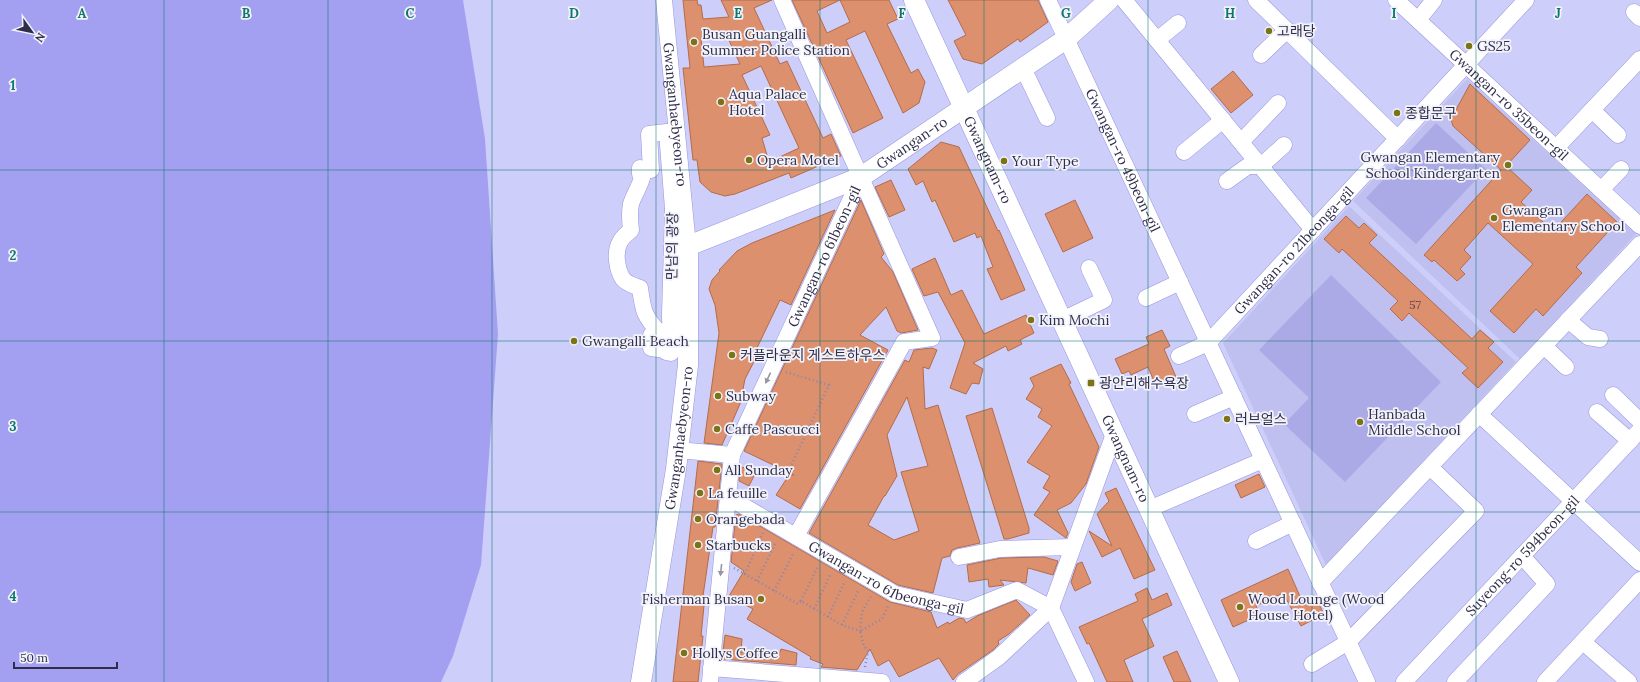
<svg xmlns="http://www.w3.org/2000/svg" width="1640" height="682" viewBox="0 0 1640 682" font-family="Lora,'Noto Sans KR',serif">
<rect width="100%" height="100%" fill="#cecefb"/>
<g fill="#c0c0f0">
<polygon points="1467,79 1636,234 1520,359 1353,201"/>
<polygon points="1349,206 1516,362 1326,565 1223,343"/>
</g>
<g fill="#acaae6">
<polygon points="1436,123 1486,169 1416,244 1366,198"/>
<polygon points="1331,275 1441,382 1345,482 1284,424 1309,398 1259,350"/>
</g>
<polygon fill="#a4a0f1" points="0,0 463,0 485,139 498,334 481,565 453,656 441,682 0,682"/>
<g fill="#dd906d" stroke="#b46b49" fill-rule="evenodd">
<path d="M683,0h14l1,5h3l2,14 26,-2 -8,-17h51l-18,8 26,56 7,-3 36,77 8,-4 10,22 -50,22 -2,-5 -54,21 -10,2 -14,-4 -11,-10 -3,-22h-4l-10,-92h7zM727,36l13,28 -36,3 -3,-29zM761,66l38,82 -30,14 -7,-24 8,-3 -28,-60z"/>
<path d="M792,0h97l9,19 -11,5 24,49 7,-4 7,13 -6,21 -16,10 -38,-82 -19,9 37,78 -30,15zM840,0l10,22 -23,11 -10,-22z"/>
<polygon points="948,0 1038,0 1048,22 1020,42 1018,39 982,64 963,59 954,41 966,35"/>
<polygon points="1233,71 1253,95 1231,113 1211,89"/>
<polygon points="1470,84 1530,140 1506,166 1532,190 1521,202 1553,231 1587,194 1617,222 1576,267 1582,273 1543,316 1536,309 1514,333 1490,311 1533,264 1488,223 1464,250 1471,257 1460,269 1465,274 1457,281 1434,260 1432,262 1424,255 1501,170 1453,126 1451,119"/>
<polygon points="941,142 959,147 998,231 999,230 1025,290 1001,300 987,269 993,267 981,236 977,238 975,233 954,242 935,200 932,202 923,181 916,185 908,169"/>
<polygon points="891,180 905,210 889,217 875,187"/>
<polygon points="861,200 884,254 881,257 893,272 918,330 901,333 897,331 886,307 860,335 888,350 800,509 776,495 789,475 794,475 744,451"/>
<polygon points="1075,200 1093,238 1063,252 1045,214"/>
<polygon points="835,210 791,305 780,300 756,350 759,352 745,379 740,404 722,445 704,443 719,333 715,305 709,289 712,280 720,271 719,270 737,251 752,243"/>
<polygon points="1346,216 1359,228 1364,223 1377,235 1369,243 1472,339 1480,330 1494,342 1488,348 1503,362 1478,388 1462,373 1468,368 1409,313 1402,321 1390,309 1398,301 1342,249 1339,253 1324,239"/>
<polygon points="935,258 951,295 962,290 984,334 1026,315 1034,333 1020,340 1022,344 1008,351 1006,346 973,363 983,369 979,384 972,383 966,394 950,388 965,343 938,292 924,296 912,269"/>
<polygon points="1162,330 1170,346 1164,349 1176,377 1156,386 1148,367 1131,375 1129,371 1122,374 1115,359 1149,344 1146,337"/>
<path d="M932,348l5,2 -8,19 -6,-2 2,42 13,-4 42,138 -23,5 -5,2 -2,6 -8,2 -9,35 -35,-8 -89,-52 96,-173 4,2 5,-12zM907,397l21,69 -27,6 18,59 -25,9 -26,-15 16,-29h1l12,-20 -10,-41z"/>
<polygon points="1061,364 1071,383 1069,384 1099,447 1086,484 1071,503 1057,510 1068,533 1066,538 1034,515 1050,492 1043,488 1050,476 1027,462 1052,426 1038,417 1042,409 1026,399 1034,386 1030,378"/>
<polygon points="992,408 1029,528 1029,533 1008,539 1004,539 966,416"/>
<polygon points="698,461 722,464 715,527 713,527 703,596 705,596 701,636 703,636 698,682 673,682"/>
<polygon points="740,467 757,470 749,486 739,481"/>
<polygon points="1259,474 1265,487 1241,498 1235,485"/>
<polygon points="1116,488 1155,570 1134,579 1120,548 1102,557 1089,531 1112,546 1097,514 1109,501 1105,493"/>
<polygon points="739,514 890,602 931,612 937,628 948,622 949,624 959,618 964,619 966,623 977,616 1016,600 1030,615 1009,634 998,641 999,644 993,650 958,674 953,680 939,658 899,677 889,660 878,666 870,649 857,670 821,667 823,664 810,659 811,657 747,619 753,609 729,596 744,571 731,562 736,515"/>
<polygon points="1044,557 1058,561 1053,575 1028,568 1026,583 1000,580 1004,585 989,587 988,579 969,582 967,565 1001,558"/>
<polygon points="1082,562 1091,583 1075,591 1071,582 1077,564"/>
<polygon points="1288,569 1302,601 1314,595 1324,614 1301,626 1283,593 1256,606 1260,615 1233,627 1221,600"/>
<polygon points="1147,588 1152,600 1167,593 1172,605 1142,619 1154,646 1124,660 1133,682 1107,682 1089,643 1087,644 1079,627 1138,601 1135,594"/>
<polygon points="725,635 742,639 741,652 778,658 781,649 797,653 796,665 722,659"/>
<polygon points="1177,651 1191,682 1174,682 1163,657"/>
</g>
<g fill="none" stroke-linecap="round" stroke-linejoin="round">
<g stroke="#9895dd" stroke-width="17">
<g id="minor">
<path id="s1" d="M664,0l24,246"/>
<polyline points="782,0 932,338 904,342 796,536"/>
<path id="s2" d="M1048,0l319,682"/>
<polyline points="1124,0 1313,230"/>
<polyline points="1256,0 1398,139"/>
<path id="s3" d="M1396,0l244,226"/>
<polyline points="1634,12 1640,18"/>
<polyline points="1418,20 1434,0"/>
<polyline points="1157,40 1178,23"/>
<polyline points="1261,55 1287,30"/>
<polyline points="1023,68 1047,118"/>
<polyline points="1592,110 1618,135"/>
<path d="M667,132l6,77 -3,106 1,38 -5,-1v-2l-15,-2v-13l10,-1c-17,-17 -18,-23 -21,-46 -5,-2 -13,-4 -17,-9 -6,-9 -9,-27 -3,-37 2,-5 8,-9 11,-12 -1,-9 -2,-17 0,-26 3,-10 10,-19 12,-30h-3v-6l11,2 -2,-36z"/>
<polyline points="1241,142 1278,103"/>
<polyline points="1556,148 1640,59"/>
<polyline points="1184,152 1223,120"/>
<polyline points="1227,181 1248,166 1261,166 1284,145"/>
<polyline points="1601,190 1621,169"/>
<polyline points="1146,298 1180,282"/>
<polyline points="1062,320 1104,300 1089,268"/>
<polyline points="1568,320 1588,337 1600,339"/>
<polyline points="1544,346 1566,367"/>
<path id="s4" d="M1179,356l29,-13 318,-343"/>
<polyline points="1613,395 1640,421"/>
<polyline points="1597,412 1630,441"/>
<polyline points="1195,414 1234,397"/>
<polyline points="1479,414 1640,563"/>
<polyline points="678,450 732,455"/>
<path id="s5" d="M728,497l167,97 72,16 50,-20 34,18 35,74"/>
<polyline points="1149,509 1263,460"/>
<polyline points="1256,541 1293,523"/>
<polyline points="959,557 1000,549 1072,547"/>
<polyline points="1320,583 1640,244"/>
<polyline points="1583,642 1629,682"/>
<polyline points="1312,664 1348,642 1476,511 1430,467"/>
<polyline points="711,668 882,682"/>
<path id="s6" d="M710,682l22,-227 129,-278"/>
<polyline points="964,682 999,657 1051,608 1114,434"/>
<path id="s7" d="M1404,682l236,-252"/>
<polyline points="1455,682 1547,584 1522,556"/>
<polyline points="1545,682 1640,580"/>
</g>
</g>
<g stroke="#9895dd" stroke-width="21">
<g id="major">
<path id="s8" d="M914,0l315,682"/>
<path id="s9" d="M641,682l35,-213 12,-104v-119l173,-69 205,-138 43,-39"/>
</g>
</g>
<g stroke="#8887ad" stroke-width="2.5" stroke-dasharray="1 3" stroke-linecap="butt">
<polyline points="786,372 829,385 788,472"/>
<polyline points="734,568 798,604 801,601 842,625 860,631 862,612 871,596"/>
<polyline points="745,574 763,532"/>
<polyline points="757,581 776,542"/>
<polyline points="774,591 794,552"/>
<polyline points="801,601 818,566"/>
<polyline points="814,609 831,573"/>
<polyline points="828,617 845,581"/>
<polyline points="842,625 859,589"/>
<polyline points="865,667 868,651 864,646 860,631 882,619 888,606"/>
</g>
<use href="#minor" stroke="#fff" stroke-width="16"/>
<use href="#major" stroke="#fff" stroke-width="20"/>
</g>
<defs><path id="oneway-solid" d="M-6-.8H1V-3.2L6.5 0L1 3.2V.8H-6Z"/></defs>
<g fill="#9796a5">
<use href="#oneway-solid" transform="translate(768 378) rotate(115)"/>
<use href="#oneway-solid" transform="translate(721 570) rotate(96)"/>
</g>
<path fill="none" stroke="#0f766e" stroke-width="1" stroke-opacity="0.55" d="M164,0v682M328,0v682M492,0v682M656,0v682M820,0v682M984,0v682M1148,0v682M1312,0v682M1476,0v682M0,170h1640M0,341h1640M0,512h1640"/>
<g fill="#7b7417" stroke="#f2f3fa" stroke-width="1.5">
<circle cx="1269" cy="31" r="4"/>
<circle cx="694" cy="42" r="4"/>
<circle cx="1469" cy="46" r="4"/>
<circle cx="721" cy="102" r="4"/>
<circle cx="1397" cy="113" r="4"/>
<circle cx="749" cy="160" r="4"/>
<circle cx="1004" cy="161" r="4"/>
<circle cx="1508" cy="165" r="4"/>
<circle cx="1494" cy="218" r="4"/>
<circle cx="1031" cy="320" r="4"/>
<circle cx="574" cy="341" r="4"/>
<circle cx="732" cy="355" r="4"/>
<rect x="1087" y="379" width="8" height="8" rx="2"/>
<circle cx="718" cy="396" r="4"/>
<circle cx="1227" cy="419" r="4"/>
<circle cx="1360" cy="422" r="4"/>
<circle cx="717" cy="429" r="4"/>
<circle cx="717" cy="470" r="4"/>
<circle cx="700" cy="493" r="4"/>
<circle cx="698" cy="519" r="4"/>
<circle cx="698" cy="545" r="4"/>
<circle cx="761" cy="599" r="4"/>
<circle cx="1240" cy="607" r="4"/>
<circle cx="684" cy="653" r="4"/>
</g>
<g text-anchor="middle" stroke-width="3.5" stroke-linejoin="round" paint-order="stroke">
<g font-size="12" fill="#5a4654">
<text x="1415" y="309">57</text>
</g>
<g font-size="14" fill="#2f2d4b" stroke="#f2f3fa" text-anchor="start">
<text x="1277" y="36">고래당</text>
<text x="702" y="39">Busan Guangalli<tspan x="702" dy="16">Summer Police Station</tspan></text>
<text x="1477" y="51">GS25</text>
<text x="729" y="99">Aqua Palace<tspan x="729" dy="16">Hotel</tspan></text>
<text x="1405" y="118">종합문구</text>
<text x="1500" y="162" text-anchor="end">Gwangan Elementary<tspan x="1500" dy="16">School Kindergarten</tspan></text>
<text x="757" y="165">Opera Motel</text>
<text x="1012" y="166">Your Type</text>
<text x="1502" y="215">Gwangan<tspan x="1502" dy="16">Elementary School</tspan></text>
<text x="1039" y="325">Kim Mochi</text>
<text x="582" y="346">Gwangalli Beach</text>
<text x="740" y="360">커플라운지 게스트하우스</text>
<text x="1099" y="388">광안리해수욕장</text>
<text x="726" y="401">Subway</text>
<text x="1368" y="419">Hanbada<tspan x="1368" dy="16">Middle School</tspan></text>
<text x="1235" y="424">러브얼스</text>
<text x="725" y="434">Caffe Pascucci</text>
<text x="725" y="475">All Sunday</text>
<text x="708" y="498">La feuille</text>
<text x="706" y="524">Orangebada</text>
<text x="706" y="550">Starbucks</text>
<text x="753" y="604" text-anchor="end">Fisherman Busan</text>
<text x="1248" y="604">Wood Lounge (Wood<tspan x="1248" dy="16">House Hotel)</tspan></text>
<text x="692" y="658">Hollys Coffee</text>
</g>
<g font-size="14" fill="#2f2d4b" stroke="#f2f3fa">
<text dy="5" stroke="none"><textPath href="#s3" startOffset="154">Gwangan-ro 35beon-gil</textPath></text>
<text dy="5" stroke="none"><textPath href="#s1" startOffset="115">Gwanganhaebyeon-ro</textPath></text>
<text dy="5" stroke="none"><textPath href="#s9" startOffset="687">Gwangan-ro</textPath></text>
<text dy="5" stroke="none"><textPath href="#s8" startOffset="176">Gwangnam-ro</textPath></text>
<text dy="5" stroke="none"><textPath href="#s2" startOffset="177">Gwangan-ro 49beon-gil</textPath></text>
<text transform="translate(672 246) rotate(-89)" y="5">만남의 광장</text>
<text dy="5" stroke="none"><textPath href="#s4" startOffset="158">Gwangan-ro 21beonga-gil</textPath></text>
<text dy="5" stroke="none"><textPath href="#s6" startOffset="447">Gwangan-ro 61beon-gil</textPath></text>
<text dy="5" stroke="none"><textPath href="#s9" startOffset="247">Gwanganhaebyeon-ro</textPath></text>
<text dy="5" stroke="none"><textPath href="#s8" startOffset="505">Gwangnam-ro</textPath></text>
<text dy="5" stroke="none"><textPath href="#s7" startOffset="173">Suyeong-ro 594beon-gil</textPath></text>
<text dy="5" stroke="none"><textPath href="#s5" startOffset="179">Gwangan-ro 61beonga-gil</textPath></text>
</g>
</g>
<g font-size="13" text-anchor="middle" font-weight="bold" fill="#0f766e" stroke="#f2f3fa" stroke-width="3.5" stroke-linejoin="round" paint-order="stroke">
<text x="82" y="18">A</text>
<text x="246" y="18">B</text>
<text x="410" y="18">C</text>
<text x="574" y="18">D</text>
<text x="738" y="18">E</text>
<text x="902" y="18">F</text>
<text x="1066" y="18">G</text>
<text x="1230" y="18">H</text>
<text x="1394" y="18">I</text>
<text x="1558" y="18">J</text>
<text x="13" y="90">1</text>
<text x="13" y="260">2</text>
<text x="13" y="431">3</text>
<text x="13" y="601">4</text>
</g>
<g transform="translate(32 32) rotate(123)" stroke="#f2f3fa" stroke-width="3" paint-order="stroke">
<path d="M0-3L7 15L0 10L-7 15Z" fill="#2f2d4b"/>
<text y="-6" font-size="11" font-weight="bold" text-anchor="middle" fill="#2f2d4b">N</text>
</g>
<path d="M14 662v6h103v-6" fill="none" stroke="#2f2d4b" stroke-width="2"/>
<text x="20" y="662" font-size="12" fill="#2f2d4b" stroke="#f2f3fa" stroke-width="3" paint-order="stroke">50 m</text>
</svg>
